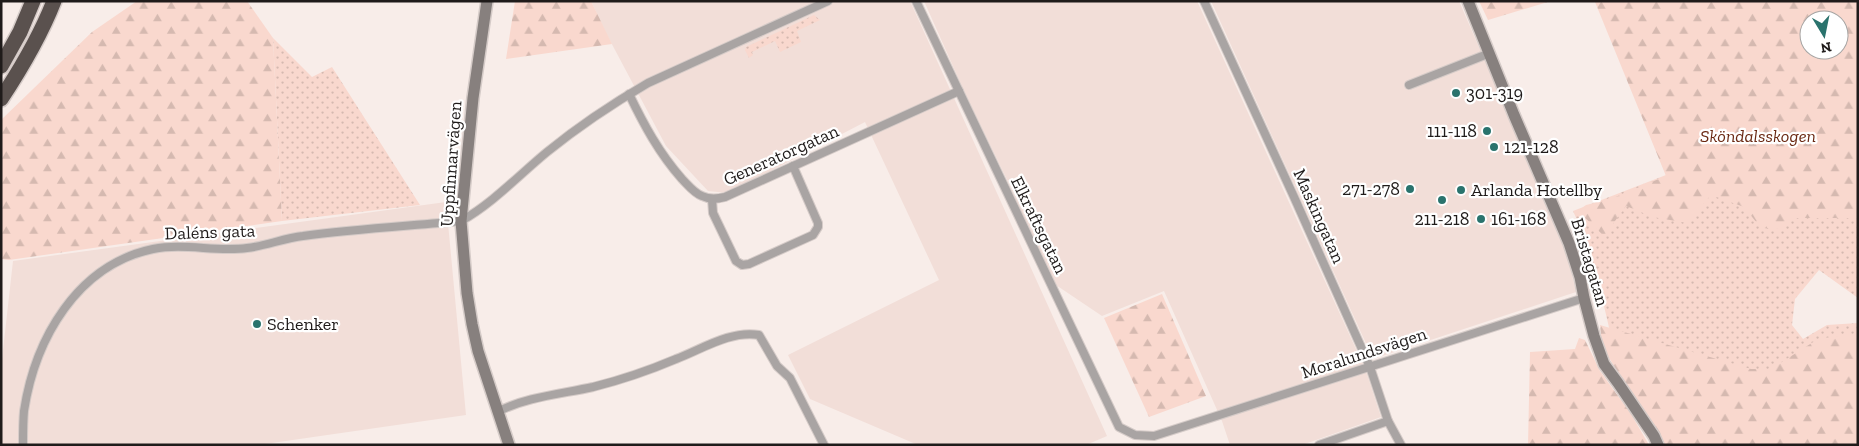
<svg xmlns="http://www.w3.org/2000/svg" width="1859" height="446" viewBox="0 0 1859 446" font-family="'Zilla Slab',serif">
<defs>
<pattern id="grass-dots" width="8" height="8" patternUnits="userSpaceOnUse" patternTransform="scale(1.25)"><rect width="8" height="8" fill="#f9d8ce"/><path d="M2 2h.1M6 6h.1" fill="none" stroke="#d5b9b0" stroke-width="1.8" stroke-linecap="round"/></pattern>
<pattern id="forest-firs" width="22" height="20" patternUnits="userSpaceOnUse" patternTransform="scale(1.25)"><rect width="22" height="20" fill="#f9d8ce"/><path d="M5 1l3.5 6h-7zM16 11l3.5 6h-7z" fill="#d5b9b0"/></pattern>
</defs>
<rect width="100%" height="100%" fill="#f8ede9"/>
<g fill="#f2ded8">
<polygon points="591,1 910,1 1107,436 1086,445 918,445 810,399 788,355 939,280 865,122 728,193 708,191 666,146 606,33"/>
<polygon points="924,1 1197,1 1366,371 1381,417 1302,445 1230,445 1222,421 1164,291 1102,316 1050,281 1011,188 964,91"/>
<polygon points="1211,1 1459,1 1565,245 1576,292 1373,359"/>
<polygon points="446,202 466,415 258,445 1,445 1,368 13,261"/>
</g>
<g fill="url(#grass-dots)" fill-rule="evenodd">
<path d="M1596,1h262v297l-39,-28 -24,29 -3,26 11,14 24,-14 31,-2v122l-247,-109c-10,-43 -19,-85 -38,-125l93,-36zM1809,20h30v30h-30z"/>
<polygon points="814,15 820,20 797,31 801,42 780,52 775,41 752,52 753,55 749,58 745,50 746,47"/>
<polygon points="273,38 312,77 332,67 420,205 282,221"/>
</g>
<g fill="url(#forest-firs)" fill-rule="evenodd">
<polygon points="137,1 247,1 273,38 282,221 9,260 1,259 1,120 92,32"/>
<polygon points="515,1 591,1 612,44 506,59"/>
<polygon points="1479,1 1551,1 1488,20"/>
<path d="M1858,1v217h-62l-17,11 -18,-1 -17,-21 -33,-12 -24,28 -34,-6 -27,-11 -22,30 -26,-25 8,-6 22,-5 58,-24 -71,-174zM1809,20h30v30h-30z"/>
<polygon points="1162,294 1206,396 1149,417 1104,318"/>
<polygon points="1600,325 1751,369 1771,369 1818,339 1858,333 1858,445 1664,445 1658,432 1635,401 1602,346"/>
<polygon points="1579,338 1585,340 1600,371 1631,414 1649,445 1528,445 1530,352 1575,349"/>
</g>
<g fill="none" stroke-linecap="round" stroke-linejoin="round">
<g stroke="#d5cbc8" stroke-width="10">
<g id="street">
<polyline points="916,1 1119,427 1135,435 1154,436 1584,298"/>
<polyline points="1204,1 1294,197 1370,367 1388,421 1401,445"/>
<polyline points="1409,85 1490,53"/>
<path d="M629,94c15,31 30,59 53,85 6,6 12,14 20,17 8,4 15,3 23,1l234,-106"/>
<polyline points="712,199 713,213 736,261 742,265 749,264 813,235 818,227 818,223 793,166"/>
<path d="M497,412c29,-15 64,-18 96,-25 28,-7 57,-17 83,-28 26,-10 55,-29 83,-24l18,31 13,12 34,67"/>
<path d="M23,445c0,-11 0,-23 1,-34 11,-72 53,-146 129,-162 31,-6 63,3 94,-1 19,-2 37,-10 56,-12 52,-7 105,-10 158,-15 32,-18 58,-46 86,-69 32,-26 65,-48 101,-69l180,-82"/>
<polyline points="1319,445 1388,421"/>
</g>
</g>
<g stroke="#d5cbc8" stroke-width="14">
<g id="secondary">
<polyline points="487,1 473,98 461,221 467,293 472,324 478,351 509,445"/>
<polyline points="1468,1 1514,115 1569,243 1580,277 1584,298 1594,336 1604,364 1618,383 1654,436 1658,445"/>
</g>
</g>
<g stroke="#d5cbc8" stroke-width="18">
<g id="highway">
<polyline points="1,66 20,32 33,1"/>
<path d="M1,99c21,-32 39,-62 53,-98"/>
</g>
</g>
<use href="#street" stroke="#a9a4a3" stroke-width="8"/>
<use href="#secondary" stroke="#87807e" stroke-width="11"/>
<use href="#highway" stroke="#5a514e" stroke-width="15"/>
</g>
<g fill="#2a736d" stroke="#fff" stroke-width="2">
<circle cx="1456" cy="93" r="5"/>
<circle cx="1487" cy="131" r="5"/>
<circle cx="1494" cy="147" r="5"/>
<circle cx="1410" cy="189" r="5"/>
<circle cx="1461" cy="190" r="5"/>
<circle cx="1442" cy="200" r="5"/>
<circle cx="1481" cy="219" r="5"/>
<circle cx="257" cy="324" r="5"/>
</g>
<g text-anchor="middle" stroke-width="4.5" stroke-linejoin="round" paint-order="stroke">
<g font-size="18" fill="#1f1b1a" stroke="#fff" text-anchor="start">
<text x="1466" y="99">301-319</text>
<text x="1477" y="137" text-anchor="end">111-118</text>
<text x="1504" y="153">121-128</text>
<text x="1400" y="195" text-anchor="end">271-278</text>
<text x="1471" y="196">Arlanda Hotellby</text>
<text x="1442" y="225" text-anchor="middle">211-218</text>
<text x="1491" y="225">161-168</text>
<text x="267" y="330">Schenker</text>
</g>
<g font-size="18" font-style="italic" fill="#6a2812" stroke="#fff">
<text x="1758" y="142">Sköndalsskogen</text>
</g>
<g font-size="18" fill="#1f1b1a" stroke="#fff">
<text transform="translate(781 155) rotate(-24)" y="6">Generatorgatan</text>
<text transform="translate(451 164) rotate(-86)" y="6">Uppfinnarvägen</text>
<text transform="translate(1319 216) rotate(66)" y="6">Maskingatan</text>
<text transform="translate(1039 225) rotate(64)" y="6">Elkraftsgatan</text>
<text transform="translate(210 232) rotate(-2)" y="6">Daléns gata</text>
<text transform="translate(1590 262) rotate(73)" y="6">Bristagatan</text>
<text transform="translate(1364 353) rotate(-18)" y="6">Moralundsvägen</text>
</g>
</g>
<rect width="1859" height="446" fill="none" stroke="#1f1b1a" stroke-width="5"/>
<g transform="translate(1824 35) rotate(170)"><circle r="24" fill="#ffffff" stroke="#a5a4a3"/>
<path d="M0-4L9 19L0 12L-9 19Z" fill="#2a736d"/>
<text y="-8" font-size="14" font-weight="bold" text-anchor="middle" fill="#1f1b1a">N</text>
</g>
</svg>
